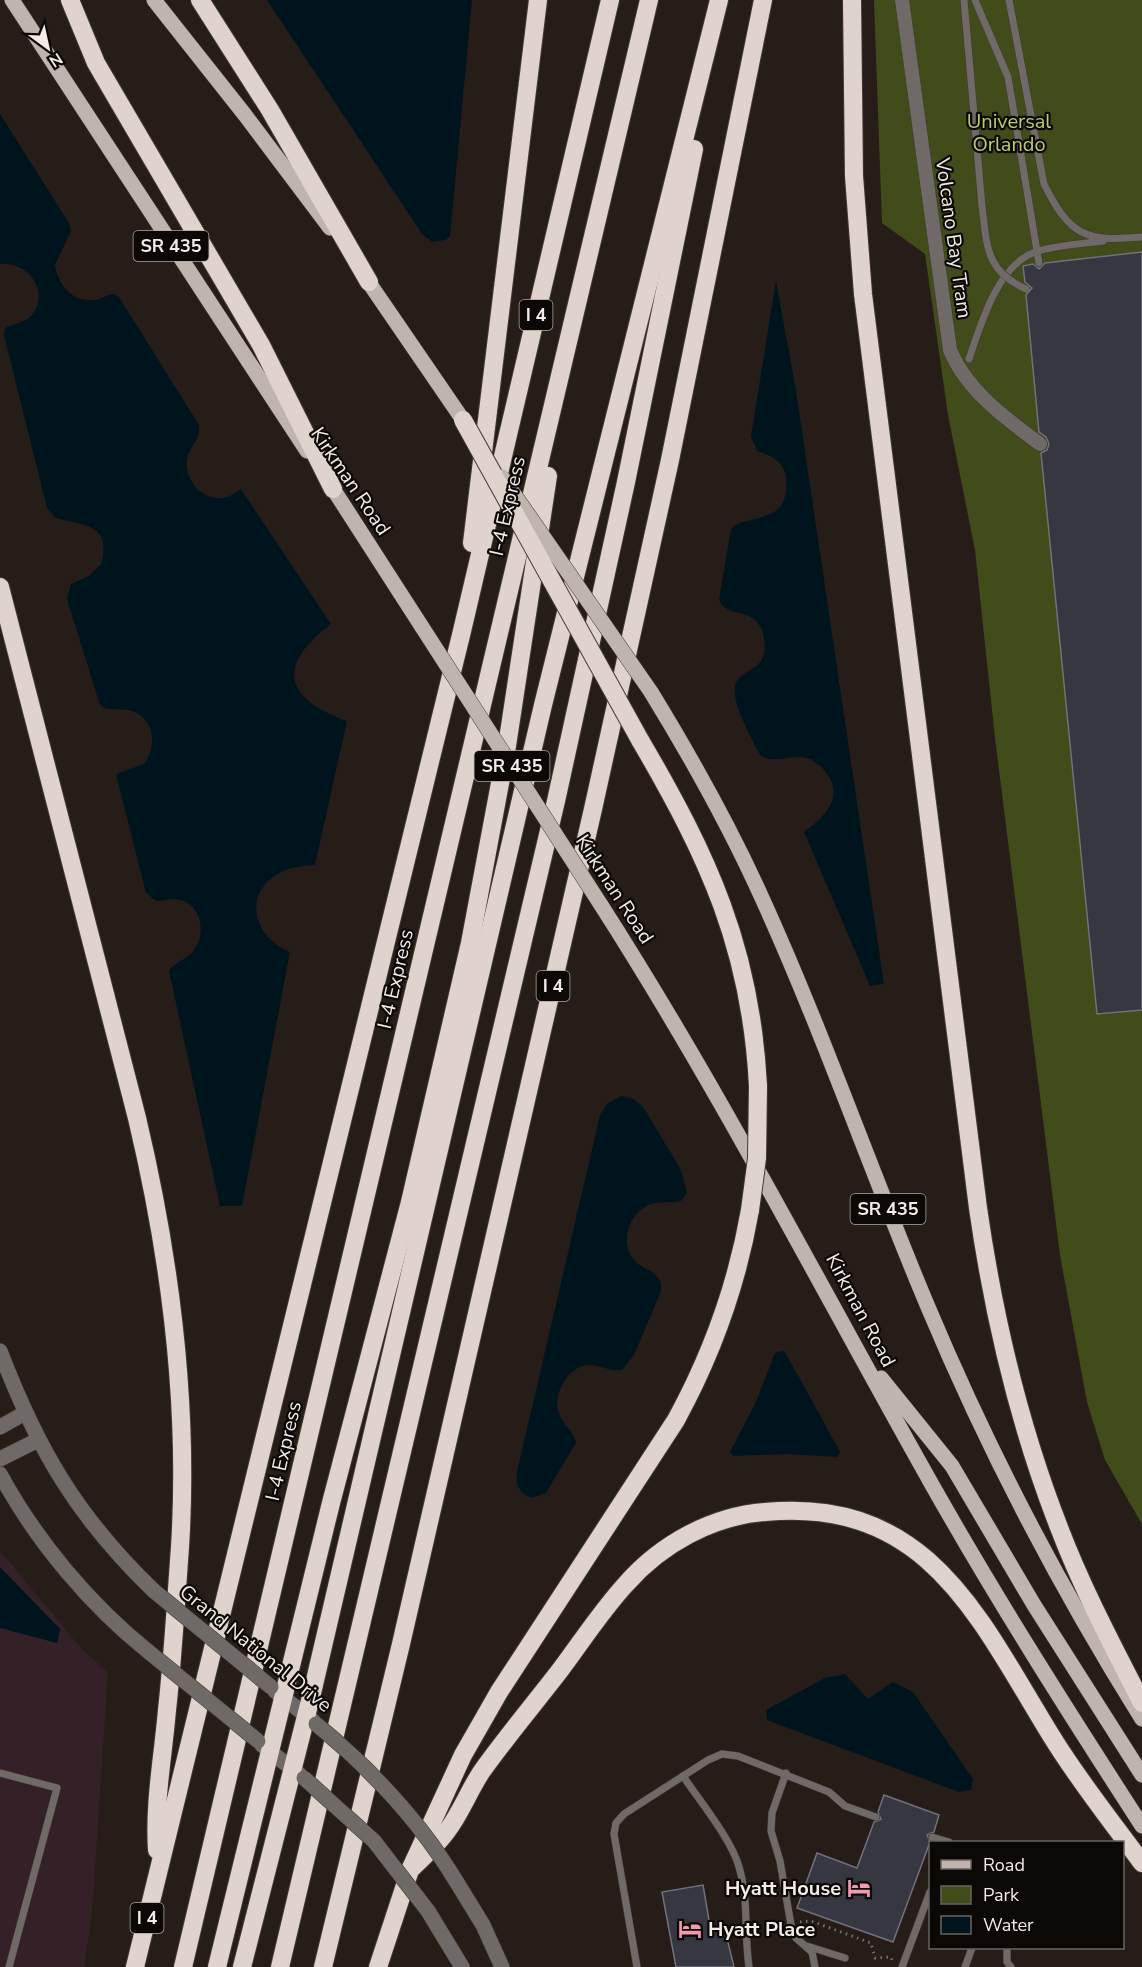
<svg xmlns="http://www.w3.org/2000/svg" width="1142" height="1967" viewBox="0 0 1142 1967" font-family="'Nunito Sans',sans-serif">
<rect width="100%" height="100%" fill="#271d18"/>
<polygon fill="#332127" points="0,1551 81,1648 108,1672 92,1914 84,1967 0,1967"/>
<polygon fill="#414c1a" points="874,0 1142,0 1142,1524 1105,1460 1087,1402 1060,1255 995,738 975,550 948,415 925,254 882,223"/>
<g fill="#00141e">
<polygon points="267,0 472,0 450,237 445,240 432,242 422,234"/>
<path d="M0,114l69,109 2,8 -16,34c3,19 17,38 40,35 6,-1 12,-5 18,-6l6,3 80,128c1,12 -4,16 -9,26 -9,15 1,37 16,44 14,6 23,3 35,-6l90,135c-55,42 -47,74 16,97l-32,144c-12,1 -25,2 -36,8 -38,22 -24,65 11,79l-48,254h-22l-51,-235c6,-10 18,-11 25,-21 12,-16 8,-45 -14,-50 -7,-2 -16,1 -24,1l-10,-8 -30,-119 28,-10c13,-17 11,-45 -12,-53 -11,-4 -23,2 -32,-6l-33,-106 4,-15 18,-8 12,-12c11,-41 -17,-38 -45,-46l-9,-10 -43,-173 1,-7c8,-4 19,-5 26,-12 20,-23 -2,-55 -31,-52z"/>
<path d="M776,281l20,110 88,593 -14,2 -66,-154c19,-14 40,-33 24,-57 -5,-7 -13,-15 -22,-17 -15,-4 -32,7 -46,-3 -8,-15 -29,-54 -25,-69 5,-21 37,-11 28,-52 -7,-29 -36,-14 -44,-34l12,-71c14,-17 60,-1 55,-51 -2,-17 -14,-22 -29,-27l-6,-15z"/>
<path d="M621,1096l13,3 9,8 38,63 6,23 -6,8c-12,3 -25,-1 -36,6 -18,10 -24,38 -11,53 7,9 20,9 25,20 3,4 2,9 1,14l-26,61 -12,15c-12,2 -21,-5 -32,-5 -21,0 -36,26 -32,45 2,13 16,20 18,33l-30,50 -15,5c-19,-8 -15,-23 -11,-39l80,-344 7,-11z"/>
<polygon points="781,1351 785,1352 838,1448 840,1453 837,1457 786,1454 733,1456 730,1452 756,1402 775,1353"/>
<polygon points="0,1567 60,1629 57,1643 0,1628"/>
<polygon points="845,1674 868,1699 893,1682 913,1692 973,1779 971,1790 959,1792 767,1720 766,1710 825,1678"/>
</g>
<g fill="#373741" stroke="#71707c" stroke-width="1.5">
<polygon points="1142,252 1142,1010 1097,1014 1041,453 1047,450 1049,444 1046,437 1039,432 1026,295 1032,288 1025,282 1023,266 1033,264 1039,269 1045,263"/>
<polygon points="884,1795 939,1815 934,1832 927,1835 930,1842 893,1942 797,1908 817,1853 857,1868 874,1822 881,1819 878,1812"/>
<polygon points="703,1885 711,1932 725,1930 734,1967 676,1967 662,1892"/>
</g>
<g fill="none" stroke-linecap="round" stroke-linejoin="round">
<g stroke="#433a35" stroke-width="8">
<g id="service">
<polyline points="964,0 982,206"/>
<polyline points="975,0 1008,77 1039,263"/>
<path d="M1009,0l35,184c26,52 41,58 98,53"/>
<path d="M969,359c12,-35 28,-93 66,-107 21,-7 46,-8 68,-11"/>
<polyline points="0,1773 57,1788 9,1967"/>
<polyline points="786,1773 772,1813 771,1831 780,1861 791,1925 796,1938 812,1952 815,1967"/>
<path d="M683,1776c16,24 49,64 56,91 10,33 5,66 10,100"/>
<polyline points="932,1837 949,1842"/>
<polyline points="807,1946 845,1958"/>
<polyline points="1007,1948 1007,1962 1011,1967"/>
<polyline points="637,1967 614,1834 616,1823 624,1814 708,1760 722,1754 738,1756 829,1792 845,1806 876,1817"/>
<polyline points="902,1967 930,1892"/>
<polyline points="965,1967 972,1948"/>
</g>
</g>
<g stroke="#433a35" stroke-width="15">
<path id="minor" d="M902,0l48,350c17,41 55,68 90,94"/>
</g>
<g stroke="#433a35" stroke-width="16">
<g id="tertiary">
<path d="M0,1351c38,99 77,166 154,240"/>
<polyline points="0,1427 25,1413"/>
<polyline points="0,1459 38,1440"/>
<path d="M0,1474c37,68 90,131 150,179"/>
<polyline points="275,1691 313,1721"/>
<polyline points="262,1745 300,1775"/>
<polyline points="456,1881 483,1925 502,1967"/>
<polyline points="428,1911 462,1967"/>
</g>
</g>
<g stroke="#433a35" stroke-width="16">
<g id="primary">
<polyline points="12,0 307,451"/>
<polyline points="154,0 245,115 330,228"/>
<polyline points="363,274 463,420"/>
<polyline points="328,481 422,627"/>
<path d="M651,692c41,67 79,135 111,206 61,134 109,274 166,409 60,143 132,281 214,412"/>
<path d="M601,905c120,187 221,385 330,578 66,117 138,230 211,343"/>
<polyline points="881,1378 952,1466 1034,1605 1142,1775"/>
</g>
</g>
<g stroke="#433a35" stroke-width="20">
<g id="motorway">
<polyline points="70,0 96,63 261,345 333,489"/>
<polyline points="200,0 270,110 369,282"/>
<path d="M852,0l2,176 9,118 115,914c16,111 41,218 82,322 23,60 53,116 82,173"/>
<polyline points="472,543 538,0"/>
<path d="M0,587l137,531c33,139 52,286 43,429 -4,54 -7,109 -13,163 -4,47 -13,93 -10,140"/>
<path d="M640,740c68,116 111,208 118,346"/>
<path d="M410,1870c12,-12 27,-25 37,-39 14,-18 22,-41 35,-60 25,-35 53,-68 79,-102 21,-28 41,-59 65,-85 35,-40 86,-68 139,-72 164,-15 214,107 287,225 27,44 60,85 90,126"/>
<polyline points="135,1967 462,631 610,0"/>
<polyline points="183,1967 649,0"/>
<polyline points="217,1967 331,1503 410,1202 470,943 507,746 548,476"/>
<polyline points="242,1967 313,1689 543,705 719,0"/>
<polyline points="280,1967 556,801 626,482 694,149"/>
<polyline points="323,1967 401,1644 593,809 670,460 763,0"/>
<path d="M378,1967l32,-97 53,-115 36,-63 177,-272c36,-66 61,-135 74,-210"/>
</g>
</g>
<polyline stroke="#786f6b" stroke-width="3" stroke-dasharray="1.5 4.5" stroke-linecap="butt" points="800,1922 811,1921 871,1943 875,1958 891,1957 892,1960"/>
<use href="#service" stroke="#6f6967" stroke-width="7"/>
<use href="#minor" stroke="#6f6967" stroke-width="14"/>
<use href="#tertiary" stroke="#6f6967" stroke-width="15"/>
<use href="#primary" stroke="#c0b4af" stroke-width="15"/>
<use href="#motorway" stroke="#e0d2cc" stroke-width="18"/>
<g stroke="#433a35" stroke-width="8" stroke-linecap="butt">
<path id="service-bridge" d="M982,206c5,39 3,65 44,83"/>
</g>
<g stroke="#433a35" stroke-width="16" stroke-linecap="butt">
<g id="tertiary-bridge">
<polyline points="154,1591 271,1687"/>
<polyline points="150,1653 258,1741"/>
<path d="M316,1724c55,45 103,96 140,157"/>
<polyline points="304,1778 374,1841 428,1911"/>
</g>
</g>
<g stroke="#433a35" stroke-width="16" stroke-linecap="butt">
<g id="primary-bridge">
<polyline points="502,477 651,692"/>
<polyline points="422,627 601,905"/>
</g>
</g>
<g stroke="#433a35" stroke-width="20" stroke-linecap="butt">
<g id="motorway-bridge">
<polyline points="463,420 640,740"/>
<polyline points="750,1210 757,1158 758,1086"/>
</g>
</g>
<use href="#service-bridge" stroke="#6f6967" stroke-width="7"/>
<use href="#tertiary-bridge" stroke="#6f6967" stroke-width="15"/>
<use href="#primary-bridge" stroke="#c0b4af" stroke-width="15"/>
<use href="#motorway-bridge" stroke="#e0d2cc" stroke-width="18"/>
</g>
<defs>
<g id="hotel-bare" transform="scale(1.8)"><path d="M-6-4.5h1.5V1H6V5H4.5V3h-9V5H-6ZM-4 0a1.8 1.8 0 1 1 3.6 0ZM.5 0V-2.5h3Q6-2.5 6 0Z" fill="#f19ab1" stroke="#0c0806" stroke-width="2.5" paint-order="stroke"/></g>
</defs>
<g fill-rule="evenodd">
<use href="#hotel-bare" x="859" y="1888"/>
<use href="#hotel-bare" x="690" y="1929"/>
</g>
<g text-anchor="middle" stroke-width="4.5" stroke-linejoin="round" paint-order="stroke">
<g fill="#0c0806" stroke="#ada7a4" stroke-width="1.5">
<rect x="133.5" y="231" width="75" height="30" rx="4.5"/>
<rect x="519.5" y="300" width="33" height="30" rx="4.5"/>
<rect x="474.5" y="751" width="75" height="30" rx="4.5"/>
<rect x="536.5" y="971" width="33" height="30" rx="4.5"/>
<rect x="850.5" y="1194" width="75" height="30" rx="4.5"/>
<rect x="130.5" y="1903" width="33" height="30" rx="4.5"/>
</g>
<g font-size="18" font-weight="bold" fill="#f2ebe8">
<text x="171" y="252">SR 435</text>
<text x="536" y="321">I 4</text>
<text x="512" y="772">SR 435</text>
<text x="553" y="992">I 4</text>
<text x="888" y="1215">SR 435</text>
<text x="147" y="1924">I 4</text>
</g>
<g font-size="20" fill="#b9cf6b" stroke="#0c0806">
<text x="1009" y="128">Universal<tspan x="1009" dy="23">Orlando</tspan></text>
</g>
<g font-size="20" fill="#f2ebe8" stroke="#0c0806">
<text transform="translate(954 238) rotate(82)" y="7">Volcano Bay Tram</text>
<text transform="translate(351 481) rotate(56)" y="7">Kirkman Road</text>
<text transform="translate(507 506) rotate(-77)" y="7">I-4 Express</text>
<text transform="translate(615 889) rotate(57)" y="7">Kirkman Road</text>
<text transform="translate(395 979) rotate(-77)" y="7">I-4 Express</text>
<text transform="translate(861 1310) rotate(62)" y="7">Kirkman Road</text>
<text transform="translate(283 1451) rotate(-77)" y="7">I-4 Express</text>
<text transform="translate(256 1648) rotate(39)" y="7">Grand National Drive</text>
</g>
<g font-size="20" font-weight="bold" fill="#f2ebe8" stroke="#0c0806" text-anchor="end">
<text x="841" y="1895">Hyatt House</text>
<text x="708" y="1936" text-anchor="start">Hyatt Place</text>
</g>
</g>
<rect x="929" y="1841" width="195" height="108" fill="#0c0806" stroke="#686360" stroke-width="1.5"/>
<rect x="941" y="1860" width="30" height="9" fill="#c0b4af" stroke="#686360" stroke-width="1.5"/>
<text x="983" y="1871" font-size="18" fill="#f2ebe8">Road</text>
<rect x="941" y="1886" width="30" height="18" fill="#414c1a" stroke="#686360" stroke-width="1.5"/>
<text x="983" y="1901" font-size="18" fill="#f2ebe8">Park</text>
<rect x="941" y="1916" width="30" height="18" fill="#00141e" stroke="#686360" stroke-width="1.5"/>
<text x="983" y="1931" font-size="18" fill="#f2ebe8">Water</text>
<g transform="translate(48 48) rotate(147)" stroke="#0c0806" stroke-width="4.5" paint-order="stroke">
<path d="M0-4.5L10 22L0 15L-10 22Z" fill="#f2ebe8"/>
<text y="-9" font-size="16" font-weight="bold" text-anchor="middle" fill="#f2ebe8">N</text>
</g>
</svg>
